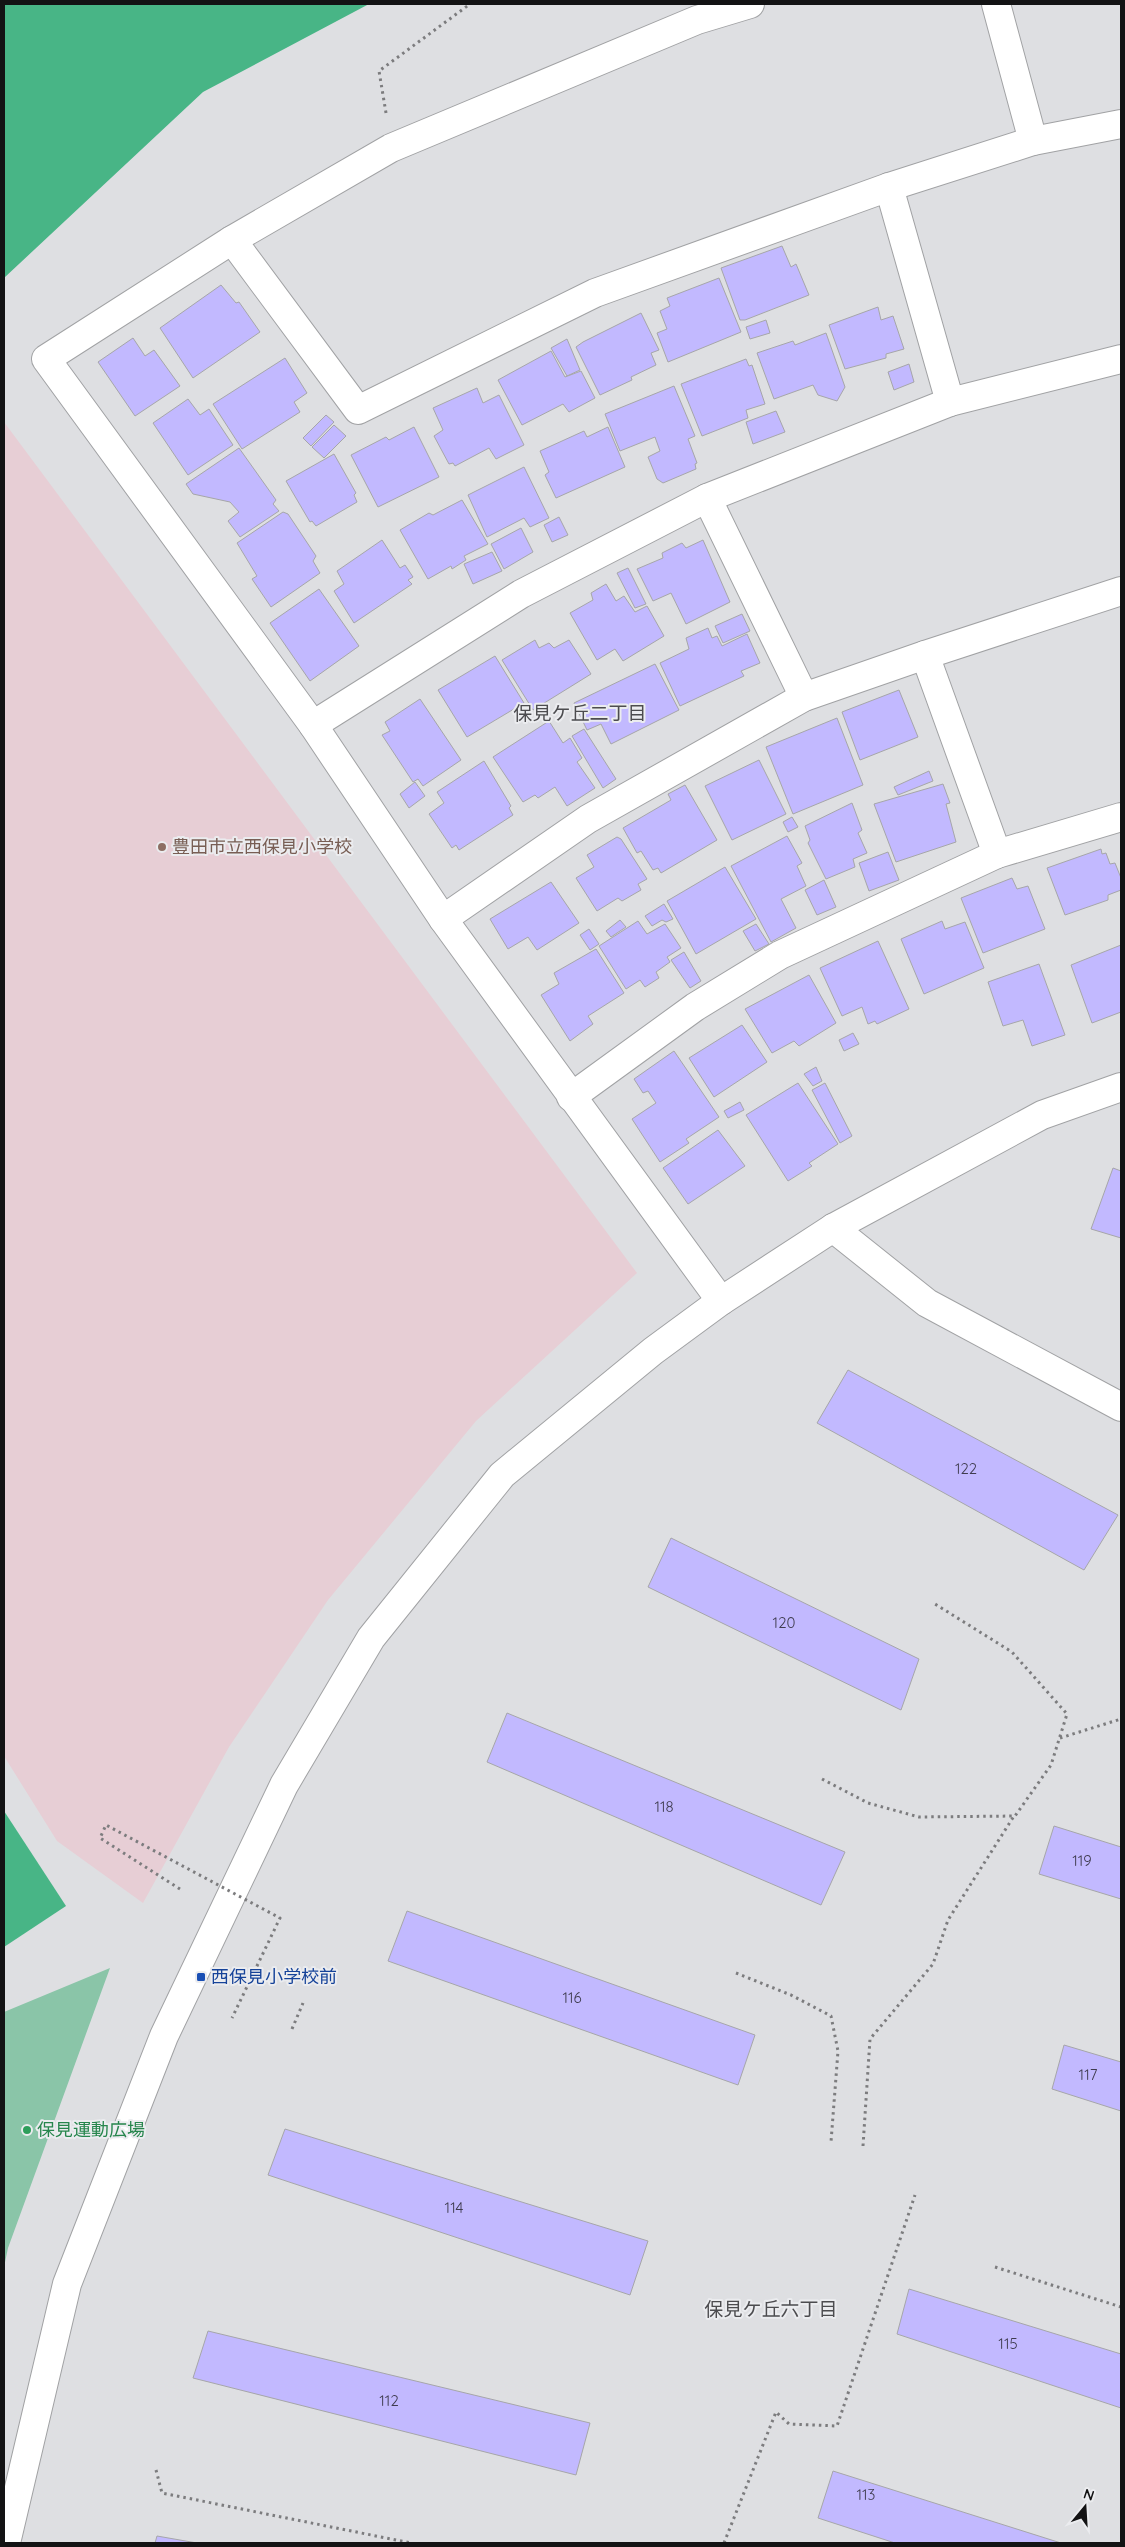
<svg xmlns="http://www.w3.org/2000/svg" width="1125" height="2547" viewBox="0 0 1125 2547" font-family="Quicksand,'Noto Sans JP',sans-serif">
<rect width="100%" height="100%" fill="#dedfe2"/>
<polygon fill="#e7ced5" points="4,422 637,1273 476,1421 328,1600 229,1747 143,1903 57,1841 4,1756"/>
<polygon fill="#8ac5a8" points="110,1968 8,2248 4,2267 4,2012"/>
<g fill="#48b586">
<polygon points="4,4 369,4 203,92 4,278"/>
<polygon points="4,1811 66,1906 4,1947"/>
</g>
<g fill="#c2b9ff" stroke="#a6a6a9">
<polygon points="782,246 791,267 796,264 809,295 745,320 740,320 721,268"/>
<polygon points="719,278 741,332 668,362 657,333 667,329 660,311 670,306 667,298"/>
<polygon points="221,285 236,303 239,302 260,332 193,378 160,328"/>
<polygon points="878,307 881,320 893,316 904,349 886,354 886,358 845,369 829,325"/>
<polygon points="641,313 659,350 651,353 656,365 631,377 632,380 600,395 576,347 583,342"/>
<polygon points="766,320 770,333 750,339 746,327"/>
<polygon points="826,333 845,387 837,401 818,395 813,385 774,399 757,353 793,341 795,345"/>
<polygon points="133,338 145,356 154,350 180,386 135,416 98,362"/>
<polygon points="567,339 580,370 567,376 551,348"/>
<polygon points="551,351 565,377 581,371 595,398 569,412 563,404 522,425 498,380"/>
<polygon points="285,358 307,393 294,402 300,412 242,449 213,404"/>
<polygon points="746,359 749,366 752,365 765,404 746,410 748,418 702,436 681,384"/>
<polygon points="909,364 914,382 894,390 888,372"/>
<polygon points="674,386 695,436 688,439 697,463 695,464 696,469 663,483 657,479 648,457 660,451 655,437 620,451 605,414"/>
<polygon points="477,388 483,403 499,395 524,445 496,459 489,448 455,466 453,463 449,464 434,436 443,430 433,408"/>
<polygon points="188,399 200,415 209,409 233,445 188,475 153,423"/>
<polygon points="776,411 785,432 753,444 746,422"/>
<polygon points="326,415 334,422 311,446 303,438"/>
<polygon points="334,425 346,436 324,458 312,447"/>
<polygon points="414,427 439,477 378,507 351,455 386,437 389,440"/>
<polygon points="608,427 625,467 556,498 545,475 549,472 540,451 584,431 587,437"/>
<polygon points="239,448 276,500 273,504 279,511 240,537 228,521 239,512 230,502 193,494 186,484"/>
<polygon points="334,454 356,493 354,495 357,502 316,526 312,521 310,522 286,481"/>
<polygon points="524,467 549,518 530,527 524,518 487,537 468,495"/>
<polygon points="462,500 488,544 464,556 466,560 452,569 451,566 428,579 400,530 429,513 433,515"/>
<polygon points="283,512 288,514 316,556 313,561 320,573 271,607 252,579 257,576 237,543"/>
<polygon points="559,517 568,535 552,542 544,525"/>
<polygon points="521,528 533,552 504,569 491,544"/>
<polygon points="382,540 400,568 405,565 413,577 408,580 412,584 354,623 334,591 344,584 337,571"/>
<polygon points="703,540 730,602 686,624 671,593 653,601 637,569 663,558 662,553 682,543 686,548"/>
<polygon points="492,552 502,571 473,584 464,564"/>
<polygon points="628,568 646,604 635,608 617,573"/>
<polygon points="606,584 616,601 624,596 635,612 647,606 664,636 623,661 615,649 597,660 570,613 593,600 591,593"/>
<polygon points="319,589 359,646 310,681 270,623"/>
<polygon points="742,614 750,631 723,643 715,626"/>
<polygon points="708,628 712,638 717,636 722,646 747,634 760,663 741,671 744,676 680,706 660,663 689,649 686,638"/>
<polygon points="535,640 539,648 549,643 554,648 569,640 591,674 533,710 502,660"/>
<polygon points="495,656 524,703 467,737 438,690"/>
<polygon points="655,664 679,710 611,744 601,724 587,730 574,703"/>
<polygon points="899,690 918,737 860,760 842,712"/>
<polygon points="420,699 461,760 423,786 418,779 413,782 382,735 390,731 385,722"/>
<polygon points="837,718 863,785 793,814 766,747"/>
<polygon points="549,721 563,743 570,738 582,758 577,762 595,788 567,806 555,787 538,798 535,795 523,802 493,757"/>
<polygon points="584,729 616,779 603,788 572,736"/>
<polygon points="759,760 786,814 732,840 705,786"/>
<polygon points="484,761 511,806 509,808 513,815 459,850 456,845 452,848 429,814 444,803 437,792"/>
<polygon points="929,771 933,781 898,795 894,787"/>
<polygon points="415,782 425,796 409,808 400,794"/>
<polygon points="943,784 950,803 946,804 956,842 896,862 874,804"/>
<polygon points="685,785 717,840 661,873 658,868 653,870 641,851 637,853 623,828 671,800 668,794"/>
<polygon points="852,803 862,830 858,833 867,853 853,859 855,867 826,879 808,843 810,840 805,826"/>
<polygon points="792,817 798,827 788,832 783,822"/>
<polygon points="787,836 802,863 797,866 806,886 781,899 796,928 771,942 731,866"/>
<polygon points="617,837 621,839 647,879 638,884 641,890 622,901 618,898 597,911 576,878 594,867 587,855"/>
<polygon points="1101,849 1102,854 1106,853 1110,864 1115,863 1121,878 1121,890 1108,895 1108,900 1065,915 1047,868"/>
<polygon points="888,852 899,880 869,891 859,863"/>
<polygon points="725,867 756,919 696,954 667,901"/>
<polygon points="1012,878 1017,889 1028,886 1045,929 983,953 961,898"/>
<polygon points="824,880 836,907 817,915 805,890"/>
<polygon points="551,882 579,923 537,950 528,937 508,949 490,919"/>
<polygon points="664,904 673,919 666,922 662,920 652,926 645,916"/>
<polygon points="620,920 626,927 611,937 606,931"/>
<polygon points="638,921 647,934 665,924 681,948 667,957 670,962 656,972 659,978 645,987 640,980 626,989 599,946"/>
<polygon points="942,921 945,929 965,922 984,968 924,994 901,939"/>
<polygon points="756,924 769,944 755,951 743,931"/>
<polygon points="589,929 599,944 590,950 580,935"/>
<polygon points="878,941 909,1009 877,1024 875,1021 868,1024 862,1007 842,1016 820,968"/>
<polygon points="1121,945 1121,1012 1092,1023 1071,965"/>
<polygon points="596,949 624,993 588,1016 593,1024 570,1041 541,995 559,984 554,973"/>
<polygon points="684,952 701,981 690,988 671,960"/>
<polygon points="1039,964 1065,1035 1032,1046 1023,1020 1003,1026 988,982"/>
<polygon points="809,975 836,1023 799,1046 794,1041 772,1053 745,1009"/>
<polygon points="742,1025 767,1062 714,1097 689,1058"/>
<polygon points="853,1033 859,1044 844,1051 839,1040"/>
<polygon points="674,1051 719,1117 686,1139 689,1143 660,1162 632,1119 656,1103 648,1091 643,1093 634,1079"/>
<polygon points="816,1067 822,1081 813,1086 804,1074"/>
<polygon points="798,1083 838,1144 809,1163 812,1166 788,1181 746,1115"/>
<polygon points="825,1083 852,1136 840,1143 812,1090"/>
<polygon points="740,1102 744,1110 728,1118 724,1111"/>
<polygon points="718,1130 745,1166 688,1204 663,1168"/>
<polygon points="1113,1168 1121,1171 1121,1238 1091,1229"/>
<polygon points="848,1370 1118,1515 1084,1570 817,1423"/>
<polygon points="671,1538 919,1659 901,1710 648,1587"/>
<polygon points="507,1713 845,1852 821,1905 487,1762"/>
<polygon points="1054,1826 1121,1847 1121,1899 1039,1874"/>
<polygon points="407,1911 755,2035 738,2085 388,1961"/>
<polygon points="1064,2045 1121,2062 1121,2111 1052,2089"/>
<polygon points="285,2129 648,2241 630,2295 268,2175"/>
<polygon points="909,2289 1121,2354 1121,2408 897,2334"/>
<polygon points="208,2331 590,2423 576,2475 193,2378"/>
<polygon points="833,2471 1061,2543 895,2543 818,2518"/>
<polygon points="157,2536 197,2543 155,2543"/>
</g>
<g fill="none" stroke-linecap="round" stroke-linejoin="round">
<g stroke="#a1a2a4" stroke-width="30">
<g id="minor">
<polyline points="996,4 1033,141"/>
<polyline points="889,187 950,402"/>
<polyline points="232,240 358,410 595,293 889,187 1033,141 1121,124"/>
<polyline points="707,498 804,697"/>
<polyline points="925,655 997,854"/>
<polyline points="313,725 521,594 707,498 950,402 1121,359"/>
<polyline points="443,919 588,819 804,697 925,655 1121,591"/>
<polyline points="571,1097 695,1007 780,955 997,854 1121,817"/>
<polyline points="833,1228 927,1303 1121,1407"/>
<polyline points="721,1301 443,919 313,725 46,359 232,240 391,148 697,20 750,4"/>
<polyline points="6,2543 67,2284 164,2036 284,1785 371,1638 502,1475 653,1351 721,1301 833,1228 1042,1115 1121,1087"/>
</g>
</g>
<g stroke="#7c7c7e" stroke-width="3" stroke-dasharray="2.5 4" stroke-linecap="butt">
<polyline points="386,113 379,71 470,4"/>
<polyline points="1060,1738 1121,1719"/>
<polyline points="822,1779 868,1803 919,1817 1015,1816 1051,1765 1067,1714 1012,1652 935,1604"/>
<polyline points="736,1973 791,1995 831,2016 838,2051 831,2142"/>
<polyline points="292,2029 303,2003"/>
<polyline points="863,2146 870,2039 933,1964 948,1920 1014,1816"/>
<polyline points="995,2267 1121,2307"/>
<polyline points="156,2470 162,2493 411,2543"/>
<polyline points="724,2543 776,2412 789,2424 837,2426 915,2195"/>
</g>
<use href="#minor" stroke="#fff" stroke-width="28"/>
<polyline stroke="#7c7c7e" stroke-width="3" stroke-dasharray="2.5 4" stroke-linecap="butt" points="180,1889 100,1838 106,1825 280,1918 232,2018"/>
</g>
<circle fill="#8d6e63" stroke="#ebecef" stroke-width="2" cx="162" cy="847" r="5"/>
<rect fill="#1a4fb4" stroke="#ebecef" stroke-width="2" x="196" y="1972" width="10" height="10" rx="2.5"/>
<circle fill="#2e9e5b" stroke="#ebecef" stroke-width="2" cx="27" cy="2130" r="5"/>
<g text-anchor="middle" stroke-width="4" stroke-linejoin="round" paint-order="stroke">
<g font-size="15" fill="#3f3c4f">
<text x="966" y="1474">122</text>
<text x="784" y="1628">120</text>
<text x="664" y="1812">118</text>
<text x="1082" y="1866">119</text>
<text x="572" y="2003">116</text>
<text x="1088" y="2080">117</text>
<text x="454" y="2213">114</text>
<text x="1008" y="2349">115</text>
<text x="389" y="2406">112</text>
<text x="866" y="2500">113</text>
</g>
<g font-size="18" fill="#785e54" stroke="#ebecef" text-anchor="start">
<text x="172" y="853">豊田市立西保見小学校</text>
</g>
<g font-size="18" fill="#164399" stroke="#ebecef" text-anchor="start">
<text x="211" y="1983">西保見小学校前</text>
</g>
<g font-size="18" fill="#27864d" stroke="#ebecef" text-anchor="start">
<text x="37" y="2136">保見運動広場</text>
</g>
<g font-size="19" fill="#4c4c4f" stroke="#ebecef">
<text x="580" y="720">保見ケ丘二丁目</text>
<text x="771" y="2316">保見ケ丘六丁目</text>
</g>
</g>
<rect width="1125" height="2547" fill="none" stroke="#131314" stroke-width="10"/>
<g transform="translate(1085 2507) rotate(18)" stroke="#ebecef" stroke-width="4" paint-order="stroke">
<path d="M0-4L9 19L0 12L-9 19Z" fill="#131314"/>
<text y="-8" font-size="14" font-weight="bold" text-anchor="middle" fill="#131314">N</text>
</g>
</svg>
